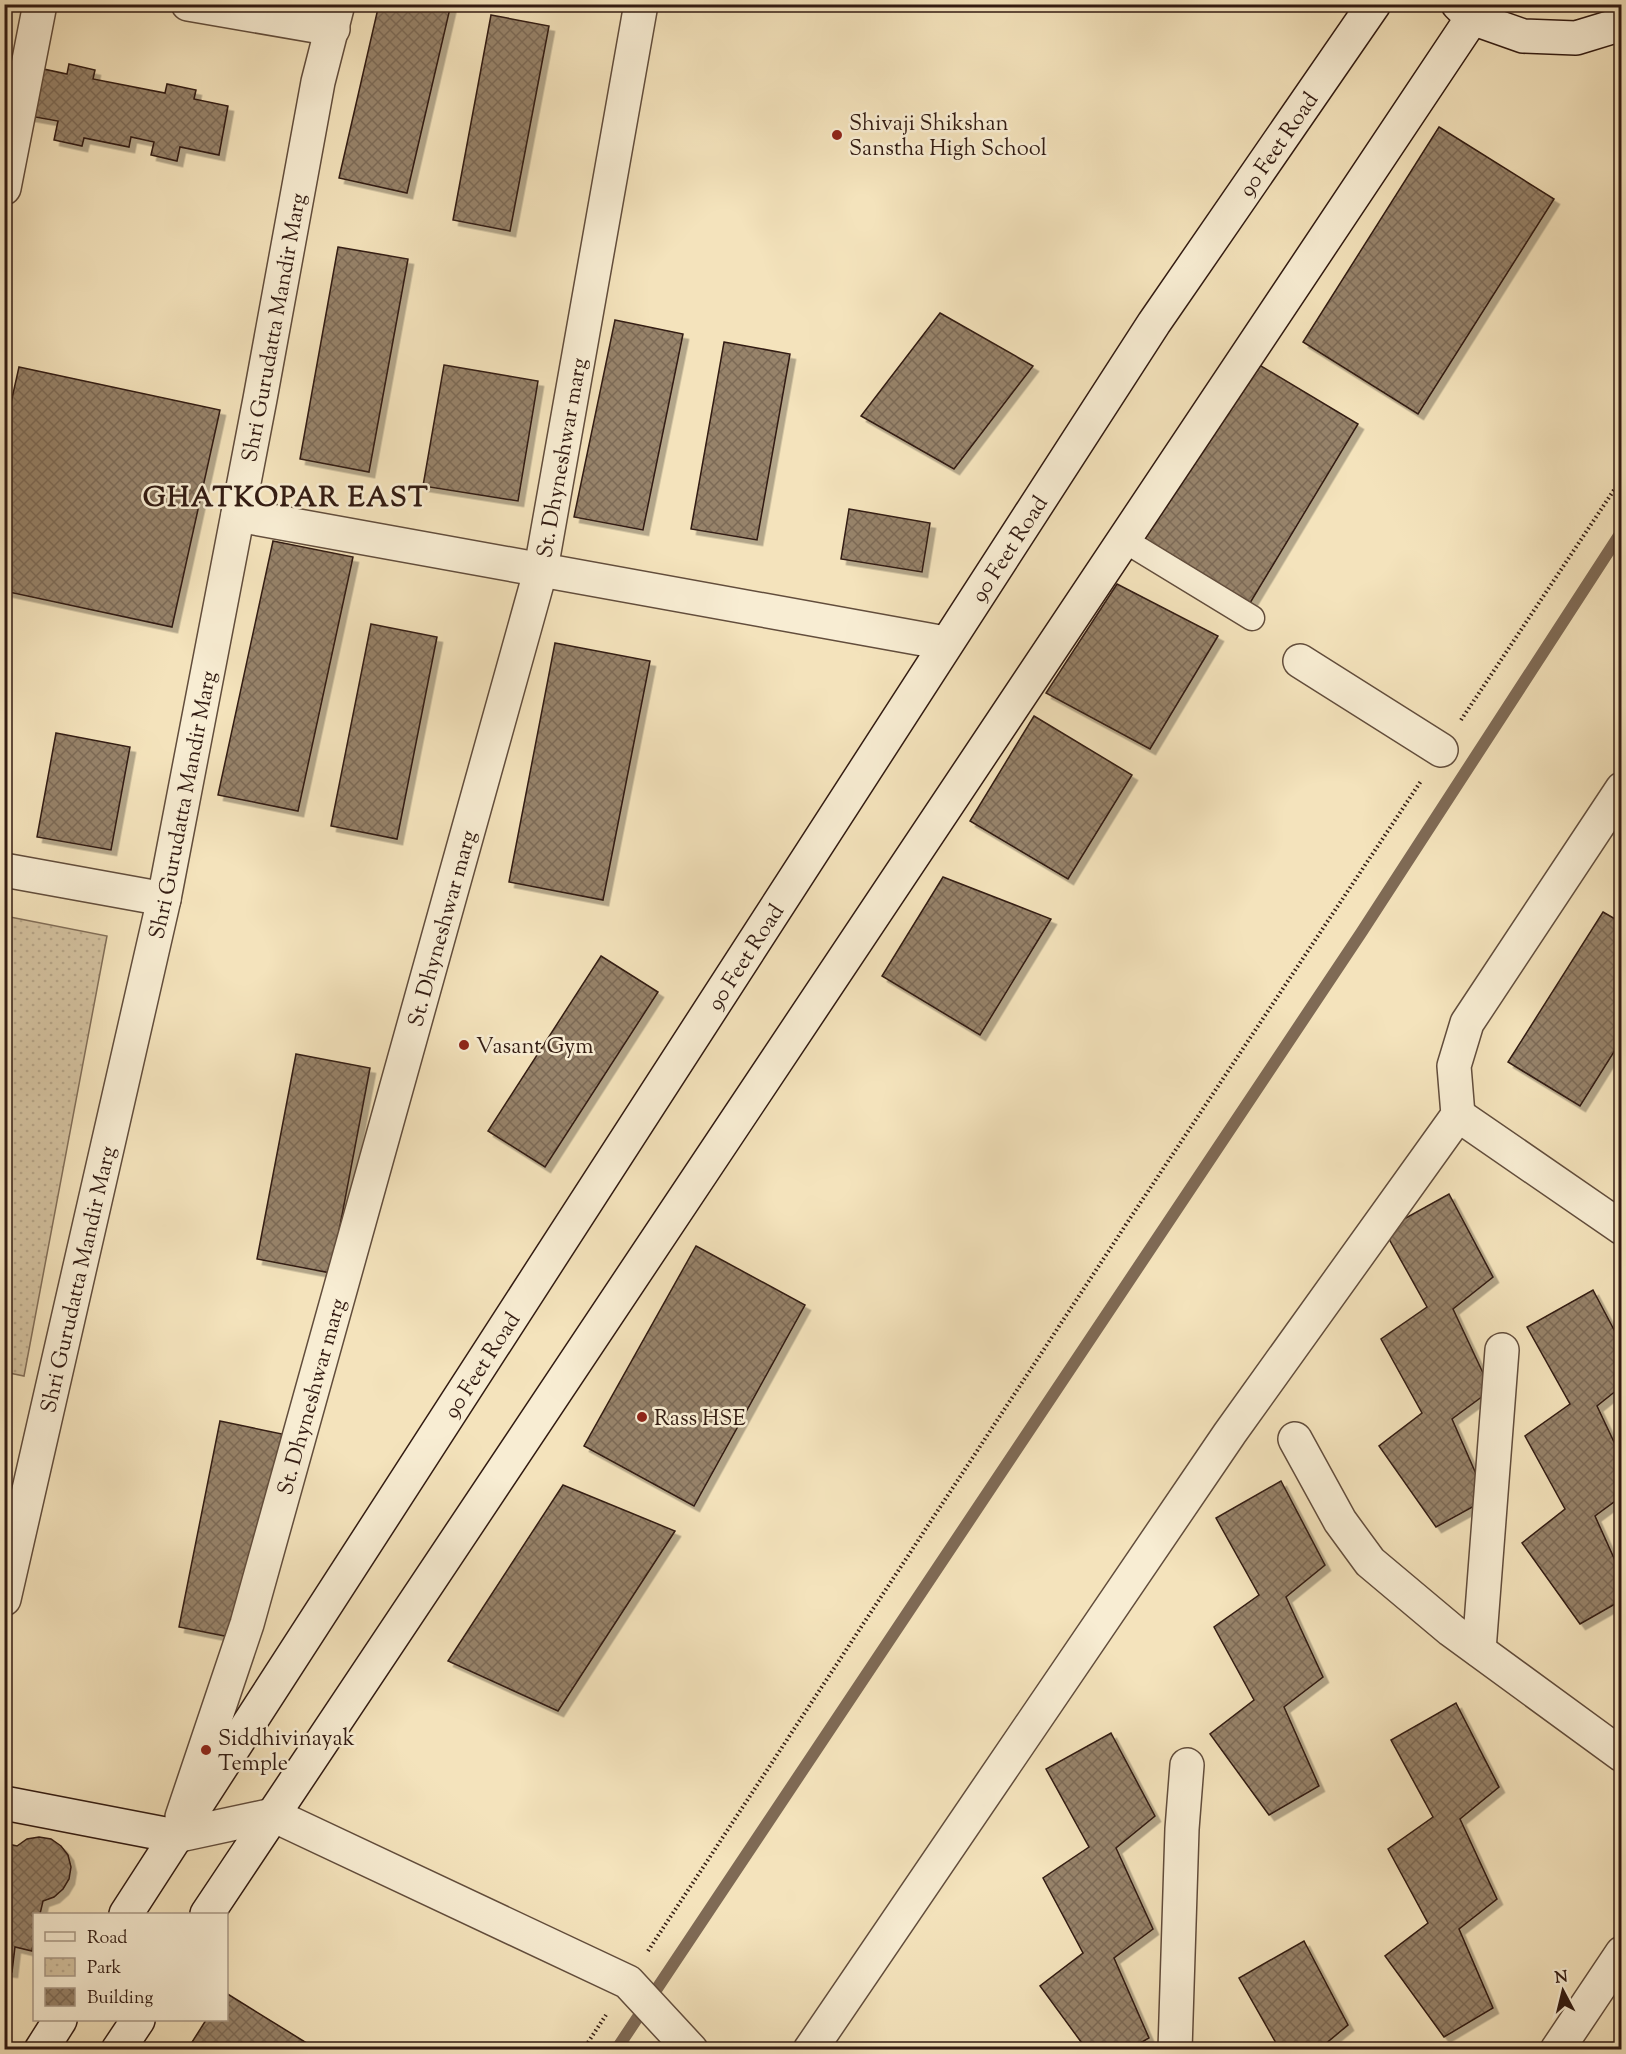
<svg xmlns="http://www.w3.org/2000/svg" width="1626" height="2054" viewBox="0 0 1626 2054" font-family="'Sorts Mill Goudy',serif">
<defs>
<pattern id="park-dots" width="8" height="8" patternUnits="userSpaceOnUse" patternTransform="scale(1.5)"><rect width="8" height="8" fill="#d3c19f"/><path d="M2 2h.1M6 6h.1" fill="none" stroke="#b6a588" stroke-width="1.8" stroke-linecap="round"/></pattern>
<pattern id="building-cross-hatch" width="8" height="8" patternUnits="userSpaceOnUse" patternTransform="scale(1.5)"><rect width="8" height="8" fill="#97836a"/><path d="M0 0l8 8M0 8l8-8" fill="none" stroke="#7c6a56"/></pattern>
<filter id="shadow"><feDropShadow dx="5.5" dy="5.5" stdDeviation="0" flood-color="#0004"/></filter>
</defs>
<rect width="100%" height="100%" fill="#f4e3bc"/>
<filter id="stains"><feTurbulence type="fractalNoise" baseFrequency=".00333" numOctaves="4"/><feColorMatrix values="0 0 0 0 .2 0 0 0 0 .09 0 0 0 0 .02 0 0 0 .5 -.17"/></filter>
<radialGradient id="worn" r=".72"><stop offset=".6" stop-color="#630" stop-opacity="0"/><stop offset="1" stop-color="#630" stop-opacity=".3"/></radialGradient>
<polygon fill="url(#park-dots)" stroke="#826e58" stroke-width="1.5" points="5,916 107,936 24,1376 4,1372"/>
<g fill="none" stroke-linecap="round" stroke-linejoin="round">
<polyline stroke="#7f6a55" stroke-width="12" points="616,2050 1361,933 1622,531"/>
</g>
<g fill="url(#building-cross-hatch)" stroke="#321b12" stroke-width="1.5" filter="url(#shadow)">
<polygon points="379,4 451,4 407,193 339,178"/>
<polygon points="491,15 549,26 510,231 453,220"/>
<polygon points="69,64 95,70 93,79 165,93 167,84 196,90 194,99 228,106 219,155 180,147 177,161 151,155 154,142 131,137 129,147 84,138 82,146 54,140 58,121 24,115 34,67 67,74"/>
<polygon points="1439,127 1554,199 1418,414 1303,342"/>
<polygon points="338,247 408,259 369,472 300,459"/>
<polygon points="940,313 1033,366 954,469 861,416"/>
<polygon points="615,320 683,334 643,530 574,517"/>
<polygon points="724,342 790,354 757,540 691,529"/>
<polygon points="1251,360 1358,424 1247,608 1139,543"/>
<polygon points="444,365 538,381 518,501 423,486"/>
<polygon points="19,367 220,410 172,627 4,591 4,434"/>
<polygon points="849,509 930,523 922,572 841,559"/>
<polygon points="273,541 353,557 298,811 218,795"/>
<polygon points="1117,584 1218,636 1150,749 1046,693"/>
<polygon points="371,624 437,637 397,839 331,826"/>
<polygon points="555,643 650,661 603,900 509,882"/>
<polygon points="1034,716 1132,775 1068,879 970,821"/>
<polygon points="56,733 130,747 111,850 37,837"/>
<polygon points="943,877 1051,919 980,1035 882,976"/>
<polygon points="1603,912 1622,923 1622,1039 1580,1106 1508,1062"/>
<polygon points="601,956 658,992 545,1167 488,1131"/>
<polygon points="296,1054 370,1068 331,1273 257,1259"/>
<polygon points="1449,1194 1493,1277 1453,1309 1491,1390 1452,1419 1487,1499 1436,1527 1379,1446 1422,1413 1381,1339 1427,1307 1384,1230"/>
<polygon points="696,1246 805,1305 694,1506 584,1446"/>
<polygon points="1593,1290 1622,1345 1622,1386 1597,1406 1622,1459 1622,1496 1595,1516 1622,1576 1622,1600 1580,1624 1522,1543 1565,1509 1525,1436 1570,1404 1527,1327"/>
<polygon points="220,1421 282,1434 240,1639 179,1627"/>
<polygon points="1281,1481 1325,1565 1286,1597 1323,1677 1284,1707 1319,1786 1269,1815 1210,1734 1254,1700 1214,1627 1259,1595 1216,1518"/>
<polygon points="563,1485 675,1531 558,1711 448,1661"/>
<polygon points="1456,1703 1499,1787 1460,1819 1497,1899 1459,1929 1493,2008 1444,2037 1385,1956 1428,1923 1388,1849 1433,1817 1391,1740"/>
<polygon points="1111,1733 1155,1816 1116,1848 1153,1929 1114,1958 1149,2038 1128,2050 1087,2050 1040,1986 1083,1953 1043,1878 1089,1847 1046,1769"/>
<polygon points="39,1837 51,1839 61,1846 68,1855 71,1867 69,1879 63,1889 54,1897 43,1901 40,1914 34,1914 34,1940 32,1951 15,1947 12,1972 4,1971 4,1843 17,1846 27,1839"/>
<polygon points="1304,1941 1348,2025 1318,2050 1280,2050 1239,1978"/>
<polygon points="226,1993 318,2050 187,2050 206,2020 226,2020"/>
</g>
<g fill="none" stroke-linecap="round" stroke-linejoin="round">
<g stroke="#624d3c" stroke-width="27">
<polyline id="lane" points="1124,540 1252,618"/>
</g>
<g stroke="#624d3c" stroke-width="36">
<g id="street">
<polyline points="188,4 333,29"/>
<polyline points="4,188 40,4"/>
<polyline points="238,515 945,643"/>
<polyline points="1300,661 1441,750"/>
<polyline points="4,870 164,899"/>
<polyline points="1458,1115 1622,1228"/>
<polyline points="1295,1439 1340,1521 1370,1562 1451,1630 1622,1755"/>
<path id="s1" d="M4,1599l160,-700 96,-500 58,-317 20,-78"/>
<polyline points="1479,1650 1502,1350"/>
<path id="s2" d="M182,1817l65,-193 294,-1055 100,-565"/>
<polyline points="175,1836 273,1815 628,1982 691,2050"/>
<polyline points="810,2050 1230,1433 1458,1115 1454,1066 1467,1023 1622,789"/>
<polyline points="1175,2050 1182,1829 1187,1765"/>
<polyline points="1557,2050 1622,1953"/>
</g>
</g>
<g stroke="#321b12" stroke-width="36">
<g id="secondary">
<polyline points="1458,4 1472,18 1523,36 1576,38 1622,24"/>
<polyline points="4,1803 175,1836"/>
<path id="s3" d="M126,1914l1028,-1591 220,-319"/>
<polyline points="207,1914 1472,18"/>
<polyline points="41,2050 60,2020"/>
<polyline points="118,2050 138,2020"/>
</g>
</g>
<g stroke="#321b12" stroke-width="4" stroke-dasharray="1.5 3" stroke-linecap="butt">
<polyline points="1461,720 1622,478"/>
<polyline points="648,1951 1129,1220 1421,781"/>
<polyline points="583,2050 606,2015"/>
</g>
<use href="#lane" stroke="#f8edd3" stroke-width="24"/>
<use href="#street" stroke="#f8edd3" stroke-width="33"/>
<use href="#secondary" stroke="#f8edd3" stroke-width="33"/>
</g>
<g fill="#8f2418" stroke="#f8edd3" stroke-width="2">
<circle cx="837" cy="135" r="6"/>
<circle cx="464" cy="1045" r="6"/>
<circle cx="642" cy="1417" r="6"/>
<circle cx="206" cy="1750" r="6"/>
</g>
<g text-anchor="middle" stroke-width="5" stroke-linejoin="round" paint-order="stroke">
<g font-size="22" fill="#321b12" stroke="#f8edd3" text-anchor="start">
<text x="849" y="130">Shivaji Shikshan<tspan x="849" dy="25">Sanstha High School</tspan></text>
<text x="476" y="1053">Vasant Gym</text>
<text x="654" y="1425">Rass HSE</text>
<text x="218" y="1745">Siddhivinayak<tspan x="218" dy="25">Temple</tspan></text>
</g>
<g font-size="22" fill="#321b12" stroke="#f8edd3">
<text dy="8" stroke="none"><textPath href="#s3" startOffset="2112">90 Feet Road</textPath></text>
<text dy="8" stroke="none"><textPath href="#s1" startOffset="1300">Shri Gurudatta Mandir Marg</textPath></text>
<text dy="8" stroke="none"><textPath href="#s2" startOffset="1412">St. Dhyneshwar marg</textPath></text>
<text dy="8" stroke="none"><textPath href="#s3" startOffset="1626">90 Feet Road</textPath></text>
<text dy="8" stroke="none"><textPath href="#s1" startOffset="814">Shri Gurudatta Mandir Marg</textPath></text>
<text dy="8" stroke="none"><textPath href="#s2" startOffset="926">St. Dhyneshwar marg</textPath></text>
<text dy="8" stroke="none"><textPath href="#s3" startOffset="1140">90 Feet Road</textPath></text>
<text dy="8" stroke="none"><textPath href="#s1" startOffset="328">Shri Gurudatta Mandir Marg</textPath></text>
<text dy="8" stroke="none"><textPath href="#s3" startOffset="654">90 Feet Road</textPath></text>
<text dy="8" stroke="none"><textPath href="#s2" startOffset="440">St. Dhyneshwar marg</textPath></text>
</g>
<g font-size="28" font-weight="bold" letter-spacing="1.5" fill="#321b12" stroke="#f8edd3">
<text x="286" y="506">GHATKOPAR EAST</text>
</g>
</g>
<rect width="1626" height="2054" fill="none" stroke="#f4e3bc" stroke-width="24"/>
<rect x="6" y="6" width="1614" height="2042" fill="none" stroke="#321b12" stroke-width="3"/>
<rect x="12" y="12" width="1602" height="2030" fill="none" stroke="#321b12" stroke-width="1.5"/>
<rect x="33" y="1913" width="195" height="108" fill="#f8edd3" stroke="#a99986" stroke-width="1.5"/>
<rect x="45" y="1932" width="30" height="9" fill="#f8edd3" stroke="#a99986" stroke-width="1.5"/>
<text x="87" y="1943" font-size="18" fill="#321b12">Road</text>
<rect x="45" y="1958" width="30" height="18" fill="url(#park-dots)" stroke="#a99986" stroke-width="1.5"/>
<text x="87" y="1973" font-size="18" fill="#321b12">Park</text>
<rect x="45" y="1988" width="30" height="18" fill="url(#building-cross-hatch)" stroke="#a99986" stroke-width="1.5"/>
<text x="87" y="2003" font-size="18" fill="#321b12">Building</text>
<g transform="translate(1563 1991) rotate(353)" stroke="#f8edd3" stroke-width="4.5" paint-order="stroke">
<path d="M0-4.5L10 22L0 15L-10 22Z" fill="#321b12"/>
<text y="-9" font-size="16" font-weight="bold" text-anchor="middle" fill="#321b12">N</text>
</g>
<rect width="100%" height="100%" filter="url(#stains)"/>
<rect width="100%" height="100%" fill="url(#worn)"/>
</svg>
